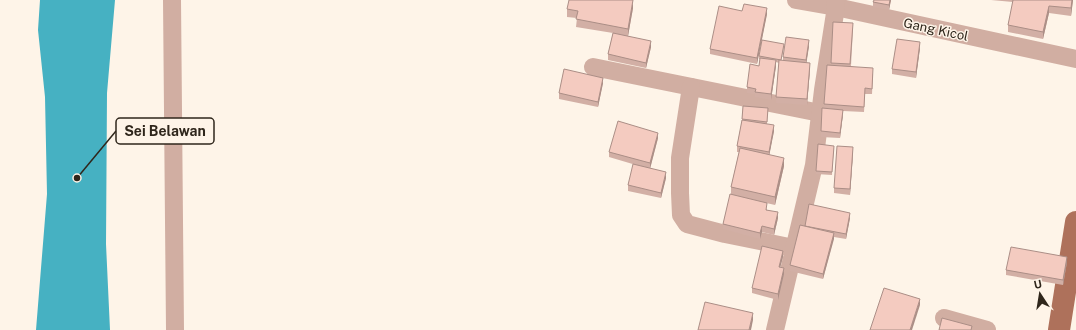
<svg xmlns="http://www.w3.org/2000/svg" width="1076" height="330" viewBox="0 0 1076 330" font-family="'Public Sans',sans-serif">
<rect width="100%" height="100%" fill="#fef4e8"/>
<polygon fill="#46b1c2" points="40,0 115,0 107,93 106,244 110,330 36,330 47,194 45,97 38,30"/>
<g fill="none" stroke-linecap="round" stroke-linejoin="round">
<g stroke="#d1aea2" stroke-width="18">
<polyline points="172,0 175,330"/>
<polyline points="796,0 836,7 1076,59"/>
<polyline points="593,67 820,113"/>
<polyline points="691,87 680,158 680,193 681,215 687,224 725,234 794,248"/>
<polyline points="944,318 987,330"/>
<polyline points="775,330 814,165 823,90 836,7 835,0"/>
</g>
<polyline stroke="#ae715b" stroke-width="22" points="1059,330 1076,222"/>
</g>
<g fill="#d2afa5">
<polygon points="891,0 889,10 873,7 873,2"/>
<polygon points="991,0 1073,0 1071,16 1049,13 1043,39 1008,32 1008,25 1013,2"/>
<polygon points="633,8 628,36 651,47 646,68 608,60 608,54 613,33 576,27 577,18 567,17 567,9"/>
<polygon points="767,14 757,64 710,54 710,49"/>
<polygon points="833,22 853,29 851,66 873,74 872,94 865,94 864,112 843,111 840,138 821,137 821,131 824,109 824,104 831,65"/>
<polygon points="809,46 806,63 810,69 807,105 776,103 779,63 776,62 776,66 771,100 755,97 755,94 747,93 747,87 759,66 760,59 759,59 759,56 784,47 781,61 783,61 783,57"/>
<polygon points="920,48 916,78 892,74 892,69"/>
<polygon points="603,83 598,107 559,99 559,93"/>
<polygon points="743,106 768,108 767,124 774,131 769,155 784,166 775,205 762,202 767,210 778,218 774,235 762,232 760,239 723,229 723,224 731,194 731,187 739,152 737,152 737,146 742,120"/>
<polygon points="658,138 650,168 666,178 661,198 628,191 628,185 636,165 609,157 609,152"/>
<polygon points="834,146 832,175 816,174 816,171"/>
<polygon points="853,153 850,195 834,193 834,188"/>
<polygon points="809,204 850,218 846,239 834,237 823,279 790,271 790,265 805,226"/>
<polygon points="783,257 780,267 784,274 778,300 752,293 752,288"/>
<polygon points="1067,262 1063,285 1006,275 1006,270"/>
</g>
<g fill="#ab8e86">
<polygon points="633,0 633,8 628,36 628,29"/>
<polygon points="890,0 891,0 889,10 889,5"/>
<polygon points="1072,0 1073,0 1071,16 1071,8"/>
<polygon points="1049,6 1049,13 1043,39 1043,32"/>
<polygon points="767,8 767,14 757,64 757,58"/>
<polygon points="809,40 809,46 806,66 806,60"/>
<polygon points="651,41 651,47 646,68 646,63"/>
<polygon points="920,42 920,48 916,78 916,72"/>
<polygon points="776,60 776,66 771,100 771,94"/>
<polygon points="810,63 810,69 807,105 807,99"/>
<polygon points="603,78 603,83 598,107 598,102"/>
<polygon points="843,110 843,115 840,138 840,133"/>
<polygon points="774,125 774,131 769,157 769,152"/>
<polygon points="658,133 658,138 650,169 650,163"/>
<polygon points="853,147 853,153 850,195 850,189"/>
<polygon points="784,158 784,166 775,205 775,197"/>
<polygon points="666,172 666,178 661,198 661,193"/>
<polygon points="778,212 778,218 774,235 774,229"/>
<polygon points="850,213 850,218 846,239 846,234"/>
<polygon points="762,226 762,232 760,239 760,233"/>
<polygon points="834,233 834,239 823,279 823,274"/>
<polygon points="783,251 783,257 779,272 779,267"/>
<polygon points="1067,257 1067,262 1063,285 1063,280"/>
<polygon points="784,268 784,274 778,300 778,294"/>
<polygon points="920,299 920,305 912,330 910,330"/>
<polygon points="753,313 753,320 751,330 749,330"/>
</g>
<g fill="#f4cbc0" stroke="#ab8e86">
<polygon points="569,0 633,0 628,29 576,19 578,11 567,9"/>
<polygon points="874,0 890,0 889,5 873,2"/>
<polygon points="1013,0 1072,0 1071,8 1049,6 1043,32 1008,25"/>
<polygon points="744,4 767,8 757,58 710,49 719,6 742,11"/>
<polygon points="833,22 853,23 850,64 831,63"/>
<polygon points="613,33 651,41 646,63 608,54"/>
<polygon points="786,37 809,40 806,60 783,57"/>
<polygon points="897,39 920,42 916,72 892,69"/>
<polygon points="762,40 784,44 781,60 759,56"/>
<polygon points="760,58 776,60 771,94 755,92 756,89 747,87 750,64 759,66"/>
<polygon points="779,60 810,63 807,99 776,97"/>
<polygon points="827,65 873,68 872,89 865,88 864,107 824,104"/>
<polygon points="564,69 603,78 598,102 559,93"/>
<polygon points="743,106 768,108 767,122 742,119"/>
<polygon points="822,108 843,110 840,133 821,131"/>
<polygon points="742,120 774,125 769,152 737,146"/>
<polygon points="618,121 658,133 650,163 609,152"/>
<polygon points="818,144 834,146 832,172 816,171"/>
<polygon points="837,146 853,147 850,189 834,188"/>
<polygon points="740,148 784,158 775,197 731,187"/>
<polygon points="633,164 666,172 661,193 628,185"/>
<polygon points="730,194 767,203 766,210 778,212 774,229 762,226 760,233 723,224"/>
<polygon points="809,204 850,213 846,234 805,226"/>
<polygon points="800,225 834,233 823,274 790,265"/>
<polygon points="762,246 783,251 779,267 784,268 778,294 752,288"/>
<polygon points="1011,247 1067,257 1063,280 1006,270"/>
<polygon points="884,288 920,299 910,330 870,330"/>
<polygon points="705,302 753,313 749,330 698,330"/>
<polygon points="942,318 972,326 971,330 939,330"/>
</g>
<g text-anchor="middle" stroke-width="3" stroke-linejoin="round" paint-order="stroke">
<g font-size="13" fill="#2f261b" stroke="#fef4e8">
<text transform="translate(936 29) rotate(12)" y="5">Gang Kicol</text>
</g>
</g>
<path fill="none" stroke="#2f261b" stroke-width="1.5" d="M77 178L116 131"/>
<circle fill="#2f261b" stroke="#fef4e8" stroke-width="1.5" cx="77" cy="178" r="4"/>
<rect fill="#fef4e8" stroke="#2f261b" stroke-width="1.5" x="116" y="118" width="98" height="26" rx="4"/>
<g font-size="14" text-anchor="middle" font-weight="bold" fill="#2f261b">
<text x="165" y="136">Sei Belawan</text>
</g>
<g transform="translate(1040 294) rotate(348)" stroke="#fef4e8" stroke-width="3" paint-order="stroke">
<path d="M0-3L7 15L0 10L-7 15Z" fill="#2f261b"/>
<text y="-6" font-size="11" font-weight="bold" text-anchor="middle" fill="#2f261b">U</text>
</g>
</svg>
